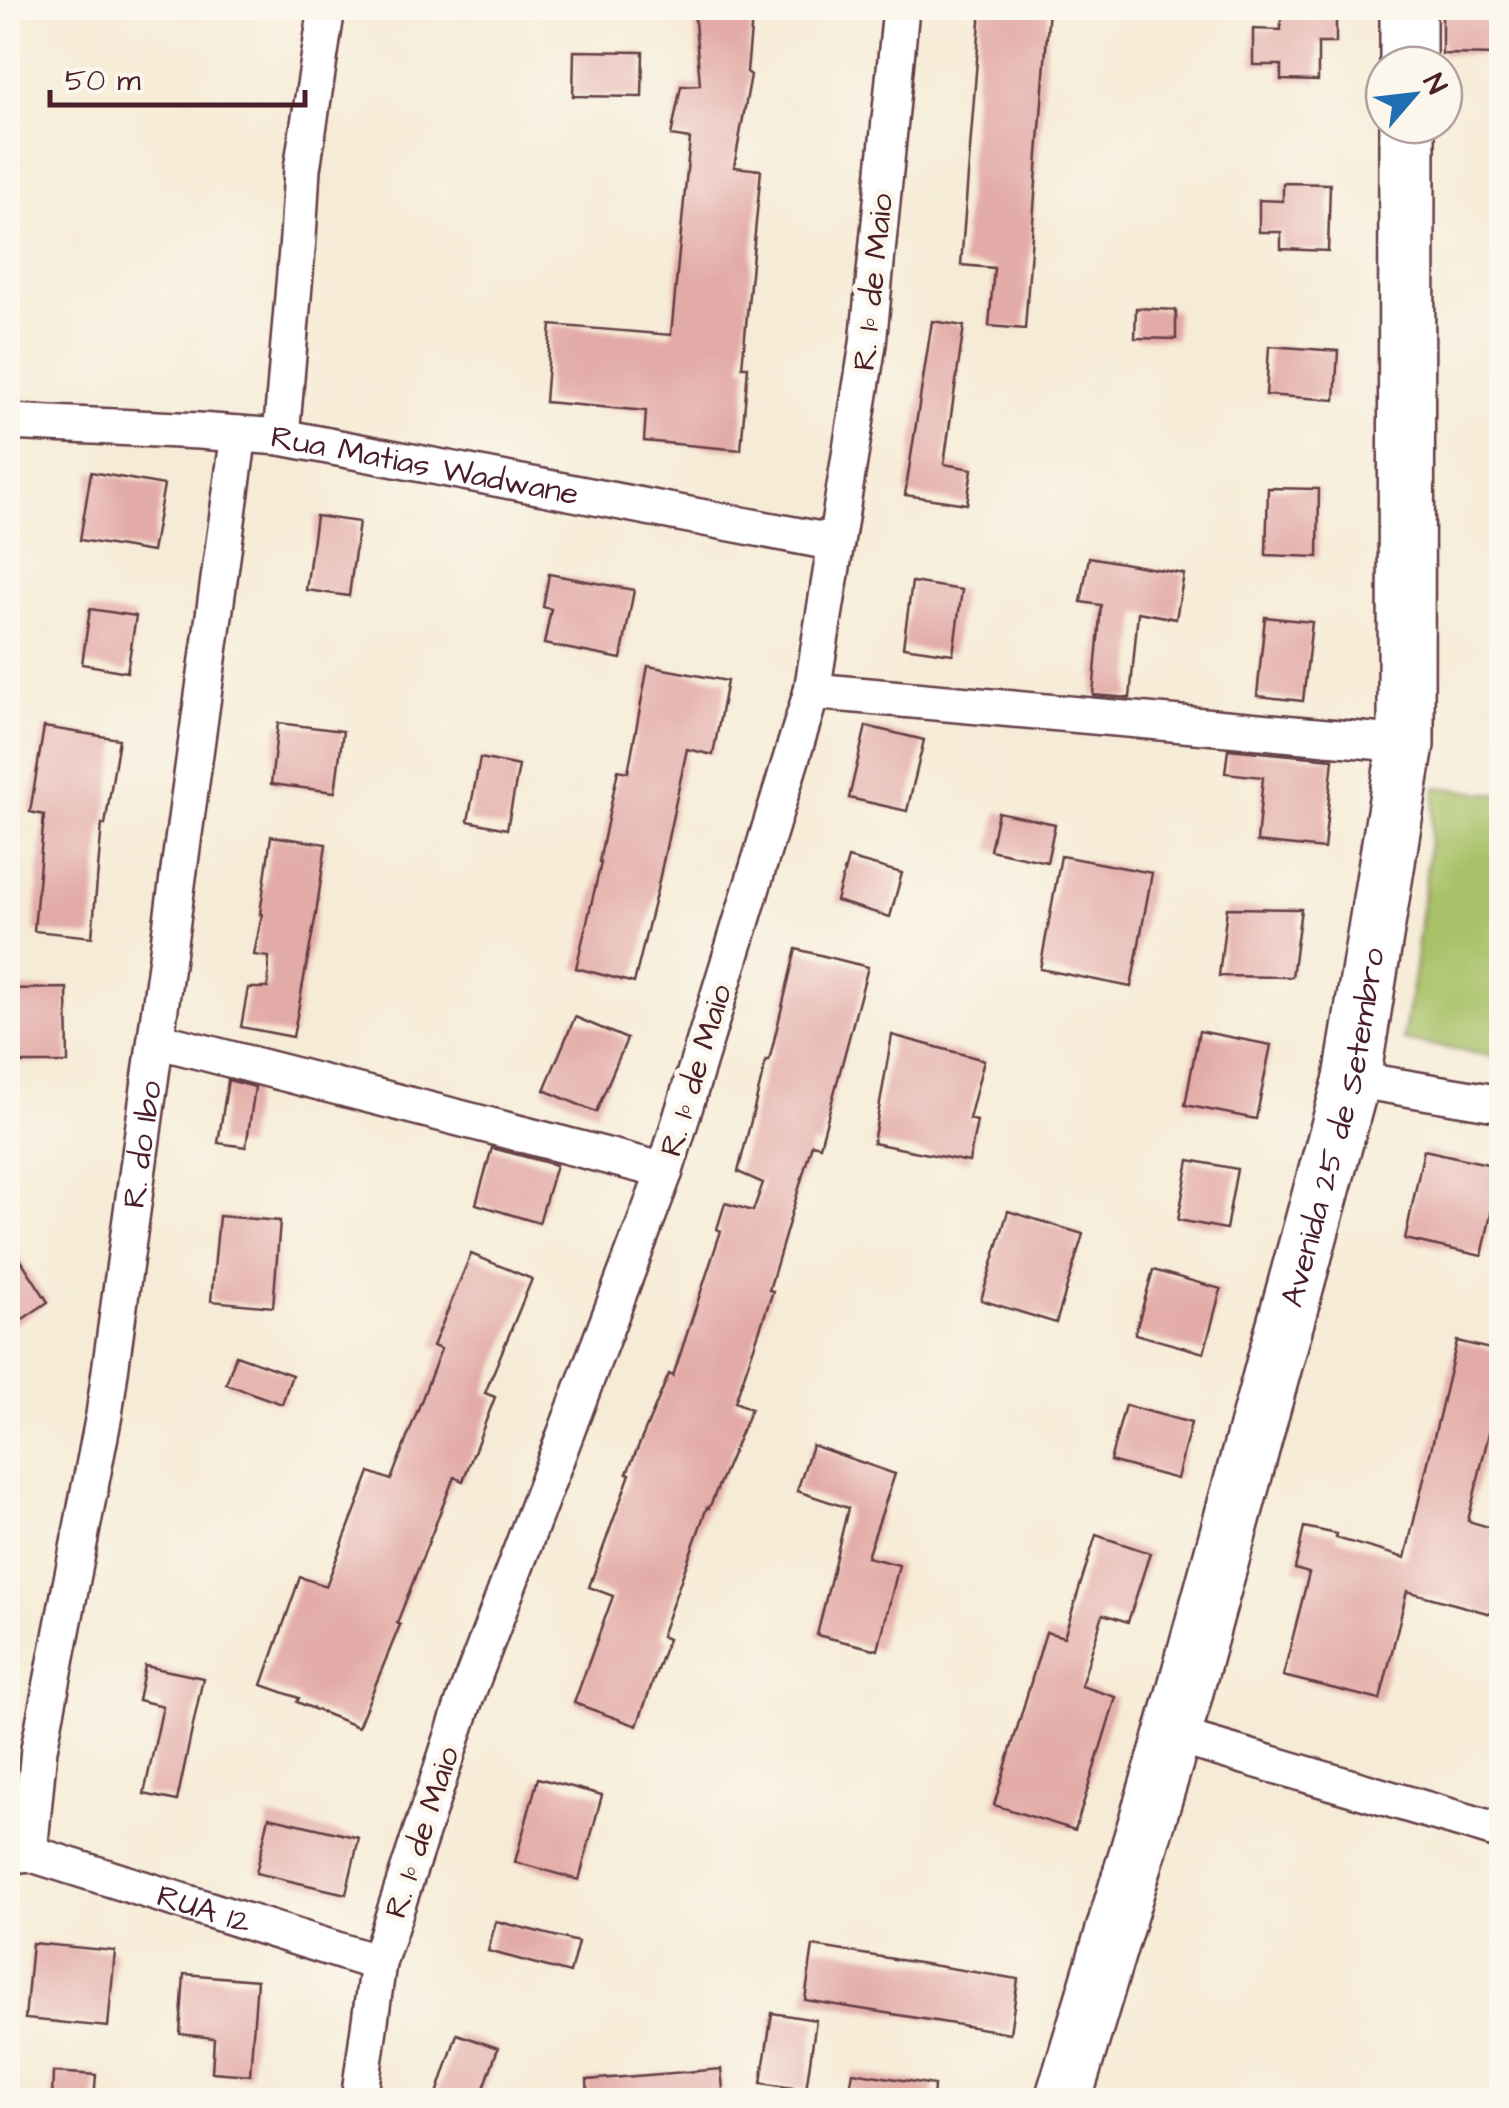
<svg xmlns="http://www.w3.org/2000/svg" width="1509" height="2108" viewBox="0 0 1509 2108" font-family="'Architects Daughter',sans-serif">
<rect width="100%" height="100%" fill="#fbf7ec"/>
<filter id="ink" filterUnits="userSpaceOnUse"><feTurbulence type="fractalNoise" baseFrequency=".01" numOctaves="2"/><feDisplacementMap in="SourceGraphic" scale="20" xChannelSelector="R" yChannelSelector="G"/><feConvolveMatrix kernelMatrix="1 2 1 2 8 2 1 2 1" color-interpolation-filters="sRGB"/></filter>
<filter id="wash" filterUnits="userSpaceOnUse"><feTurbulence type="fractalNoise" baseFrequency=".0048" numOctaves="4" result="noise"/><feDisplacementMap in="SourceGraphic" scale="40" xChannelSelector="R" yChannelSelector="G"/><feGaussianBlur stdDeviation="2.25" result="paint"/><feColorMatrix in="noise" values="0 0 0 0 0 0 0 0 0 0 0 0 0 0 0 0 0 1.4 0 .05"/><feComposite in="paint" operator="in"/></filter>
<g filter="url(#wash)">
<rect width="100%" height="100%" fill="#f6ebd6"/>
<polygon fill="#a8c167" stroke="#797049" stroke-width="2.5" points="1436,787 1501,795 1501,1058 1403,1040 1415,969"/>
<g id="blocks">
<g fill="#e3aba7">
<polygon points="694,8 753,8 747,72 751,75 734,167 761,170 742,367 748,367 741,450 644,441 646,411 545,402 551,325 671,335 690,139 671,136 681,86 700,85"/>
<polygon points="981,8 1049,8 1025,329 989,326 994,268 961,265"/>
<polygon points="1281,8 1336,8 1336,43 1318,43 1318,81 1281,80 1281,65 1253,65 1253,29 1281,30"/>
<polygon points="1442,8 1502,8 1502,55 1442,54"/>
<polygon points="574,51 643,52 642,97 573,96"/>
<polygon points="1283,183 1330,184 1328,251 1281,249 1281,232 1259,232 1259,200 1283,201"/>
<polygon points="1136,308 1176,310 1176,339 1135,338"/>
<polygon points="932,321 964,326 944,464 972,469 967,504 905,495"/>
<polygon points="1269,346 1338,351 1335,400 1266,395"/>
<polygon points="91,472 164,485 152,552 80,540"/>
<polygon points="1268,488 1319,489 1318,557 1266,555"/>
<polygon points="316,516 359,522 349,596 306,590"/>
<polygon points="1089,557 1184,574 1176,619 1138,612 1130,698 1093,695 1101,605 1081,602"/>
<polygon points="549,574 634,590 621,659 544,644 551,609 543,607"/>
<polygon points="912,582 962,590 953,654 903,647"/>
<polygon points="90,609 136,616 127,672 82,664"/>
<polygon points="1265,617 1312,622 1303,701 1257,696"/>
<polygon points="648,666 727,681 713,755 687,749 657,890 634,983 576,968 601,863 599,862 618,770 628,772"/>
<polygon points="278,723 343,731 335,792 271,784"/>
<polygon points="866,726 924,740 907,811 849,798"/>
<polygon points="44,727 119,739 105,825 102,824 92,937 34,931 44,815 30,812"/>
<polygon points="1228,749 1333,759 1324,849 1257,842 1263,777 1225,773"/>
<polygon points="480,758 519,766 507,829 468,821"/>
<polygon points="998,812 1055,824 1047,862 990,850"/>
<polygon points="271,836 326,844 316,914 293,1037 241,1027 248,988 268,988 269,957 254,955 262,914 260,914"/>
<polygon points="1061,856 1152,873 1131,987 1040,969"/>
<polygon points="848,858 902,873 890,917 836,901"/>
<polygon points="1227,908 1301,909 1292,977 1219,976"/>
<polygon points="796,949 868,967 820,1146 812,1144 769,1290 773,1291 735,1402 751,1409 709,1508 707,1507 661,1636 668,1639 637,1726 574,1703 613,1596 589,1587 630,1474 627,1473 669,1374 673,1376 721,1231 717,1229 725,1203 753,1211 763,1183 738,1172 766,1061 769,1061"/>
<polygon points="67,988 68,1063 8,1063 8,989"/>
<polygon points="575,1017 627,1039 596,1112 544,1090"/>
<polygon points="1199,1031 1271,1045 1256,1119 1185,1105"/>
<polygon points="892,1035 984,1060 969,1119 977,1121 969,1162 873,1143"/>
<polygon points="228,1080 255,1087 246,1147 218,1143"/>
<polygon points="492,1148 556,1165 539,1223 476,1204"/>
<polygon points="1424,1150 1501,1167 1482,1256 1405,1239"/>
<polygon points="1189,1160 1237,1169 1226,1229 1178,1220"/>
<polygon points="1008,1211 1083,1234 1056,1323 981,1300"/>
<polygon points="219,1216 280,1221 273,1307 211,1301"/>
<polygon points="8,1240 48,1302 8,1329"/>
<polygon points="471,1254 532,1279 485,1393 495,1397 463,1481 454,1477 397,1623 400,1625 358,1727 297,1702 299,1698 262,1685 300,1577 326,1586 370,1472 391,1480 441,1349 433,1346"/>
<polygon points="1153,1270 1221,1289 1204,1353 1135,1334"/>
<polygon points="1457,1341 1502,1352 1502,1378 1468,1521 1502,1531 1502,1617 1407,1591 1380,1700 1283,1676 1309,1573 1295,1569 1304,1527 1337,1534 1336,1538 1405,1558"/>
<polygon points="236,1355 292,1375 282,1404 226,1384"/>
<polygon points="1125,1405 1191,1423 1177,1479 1110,1461"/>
<polygon points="812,1445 895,1474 867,1557 899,1565 878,1650 817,1635 848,1508 797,1491"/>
<polygon points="1096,1535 1150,1553 1128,1622 1103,1614 1081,1686 1116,1697 1075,1830 994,1805 1046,1632 1064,1637"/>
<polygon points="145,1666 203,1678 177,1801 144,1794 163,1706 138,1700"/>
<polygon points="538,1778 602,1795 579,1880 515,1862"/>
<polygon points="269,1817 359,1838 346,1894 256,1873"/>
<polygon points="496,1921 578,1942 570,1973 488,1951"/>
<polygon points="32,1943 115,1951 108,2027 25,2019"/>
<polygon points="813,1946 1018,1979 1010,2033 805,2000"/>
<polygon points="184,1974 257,1980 250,2075 212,2072 214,2038 180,2034"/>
<polygon points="772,2013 816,2020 806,2090 761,2083"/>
<polygon points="457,2034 498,2048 480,2100 435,2100"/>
<polygon points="721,2069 724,2100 588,2100 587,2080"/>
<polygon points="53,2072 96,2075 94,2100 52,2100"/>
<polygon points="853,2072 934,2085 933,2100 848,2100"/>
</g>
</g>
</g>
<g filter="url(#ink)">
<use href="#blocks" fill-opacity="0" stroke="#643e45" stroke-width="2.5"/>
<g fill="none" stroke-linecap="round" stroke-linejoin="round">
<g stroke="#643e45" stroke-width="40">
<g id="minor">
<path id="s1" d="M8,422l191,9 82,6 555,106"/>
<polyline points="281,437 298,238 302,169 327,8"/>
<polyline points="812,691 1406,744"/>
<polyline points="156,1040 665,1171"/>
<polyline points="1352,1079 1502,1104"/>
<polyline points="1173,1735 1502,1832"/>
<path id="s2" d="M29,1853l10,-104 65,-334 135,-981"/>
<path id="s3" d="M8,1856l21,-3 349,110"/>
<polyline points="359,2100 378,1963 465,1699 665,1171 812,691 868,344 901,8"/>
</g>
</g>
<g stroke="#643e45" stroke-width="60">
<g id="trunk">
<polyline points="1408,65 1408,8"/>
<path id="s4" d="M1063,2100l110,-365 179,-656 54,-335 1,-619"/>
</g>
</g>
<use href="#minor" stroke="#fff" stroke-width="35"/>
<use href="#trunk" stroke="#fff" stroke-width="55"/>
</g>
</g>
<g text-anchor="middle" stroke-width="10" stroke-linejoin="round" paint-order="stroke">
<g font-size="32" fill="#4a1f2b" stroke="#fbf7ec">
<text transform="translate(872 282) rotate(-84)" y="11">R. 1º de Maio</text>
<text dy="11" stroke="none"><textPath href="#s1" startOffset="420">Rua Matias Wadwane</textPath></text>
<text transform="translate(695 1070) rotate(-73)" y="11">R. 1º de Maio</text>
<text dy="11" stroke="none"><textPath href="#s4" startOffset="1010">Avenida 25 de Setembro</textPath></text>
<text dy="11" stroke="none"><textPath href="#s2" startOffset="718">R. do Ibo</textPath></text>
<text transform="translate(421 1832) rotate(-72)" y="11">R. 1º de Maio</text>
<text dy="11" stroke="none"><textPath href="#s3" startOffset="205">RUA 12</textPath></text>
</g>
</g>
<rect width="1509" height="2108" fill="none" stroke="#fbf7ec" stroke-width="40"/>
<g transform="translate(1414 95) rotate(62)"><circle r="48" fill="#fbf7ec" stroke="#b4a19f" stroke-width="2.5"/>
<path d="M0-8L18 38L0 25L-18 38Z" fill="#1f6fb2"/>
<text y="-15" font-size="28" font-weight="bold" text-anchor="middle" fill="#4a1f2b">N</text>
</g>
<path d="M50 90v15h255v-15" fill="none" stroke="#4a1f2b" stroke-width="5"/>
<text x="65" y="90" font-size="30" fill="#4a1f2b" stroke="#fbf7ec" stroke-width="8" paint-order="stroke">50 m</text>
</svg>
